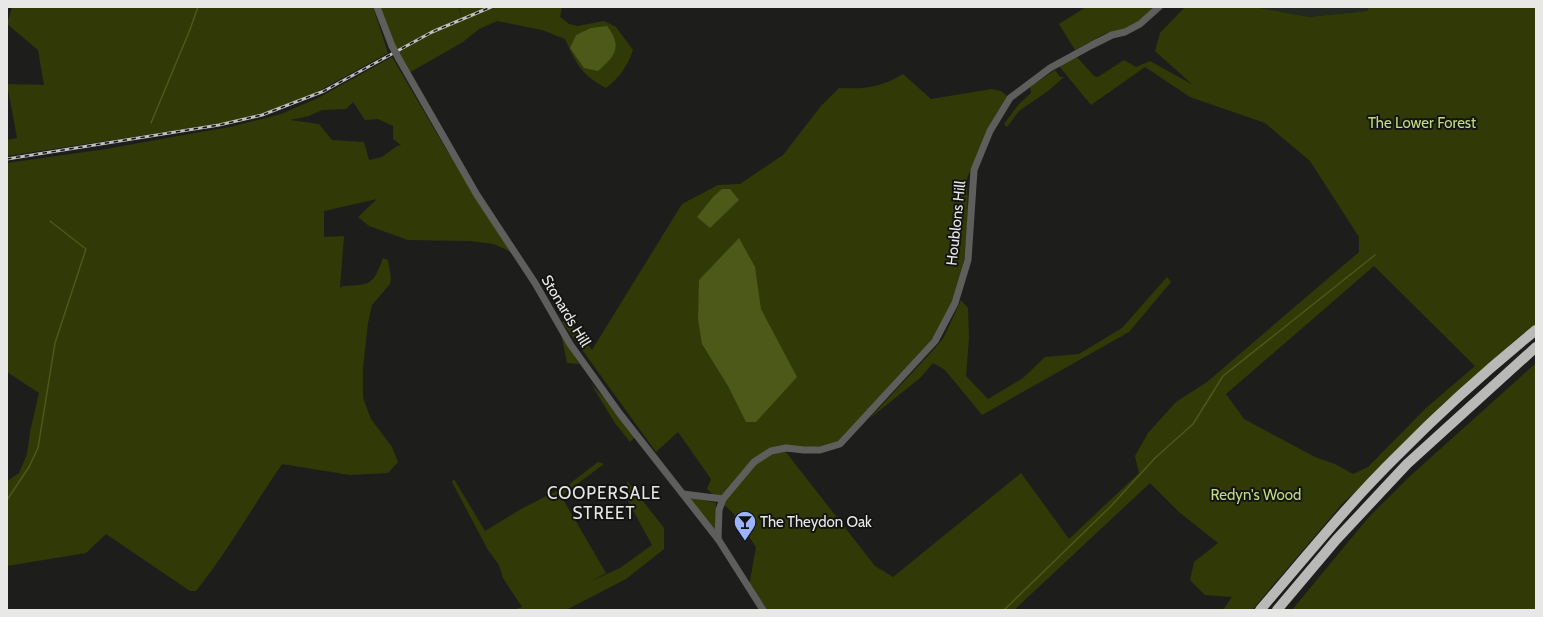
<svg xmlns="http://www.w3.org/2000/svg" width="1543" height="617" viewBox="0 0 1543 617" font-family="Cabin,sans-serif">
<rect width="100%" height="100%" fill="#1d1e1c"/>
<polygon fill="#252820" points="1254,7 1368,7 1368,11 1309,17"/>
<g fill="#313a06" fill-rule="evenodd">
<polygon points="12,7 373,7 388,53 313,94 266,112 230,122 7,156 7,140 17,138 7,84 44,85 38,50 7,24"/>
<path d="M379,7h79l4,10 -3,-10h103l-2,10 9,7 9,2 26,-5 12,6 17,23c-6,17 -13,27 -27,38 -25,-14 -29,-23 -41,-49l-23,-9 -45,-9 -18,8 -16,13 -56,32z"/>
<polygon points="1086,7 1156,7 1150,13 1124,31 1106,33 1075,50 1059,24"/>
<path d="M1185,7h69l55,10 59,-6v-4h168v324l-193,172 -91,107h-29l9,-13 -27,-2 -15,-15 4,-18 24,-19 -39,-31 -29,-29 -136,127h-250l-15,-24 7,-39 -23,-34 -26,-24 4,-10 -33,-47 -22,20 -94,-130 6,-3 24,31 90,-146 36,-19 22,-1 43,-29 38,-49 18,-18c26,1 41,0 64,-14l28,25 61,-10 9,2 6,5 -17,30 -23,52 1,43 -3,32 -8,46 -16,30 -101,112 -11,4 -44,6 90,115 18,11 128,-104 48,66 70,-66 -4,-17 13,-23 28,-31 31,-20 152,-130v-15l-49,-76 -45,-38 -75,-26 -45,-30 -54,38 -32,-39 17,-10 18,20 4,1 26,-17 12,7 14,-6 43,24 -38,-34 5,-18zM1374,266l101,100 -49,42 -58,59 -15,7 -18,-10 -20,-7 -71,-38 -18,-25z"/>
<path d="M392,57l54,92 67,104 -19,-9 -24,-3 -62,-1 -39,-14 -11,-9 19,-18 -53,12v26l20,-1 -4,52 3,-2c28,-1 30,-1 40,-28l5,2 3,18 -1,6 -18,21 -4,18 -5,45v30l8,21 21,28 6,15 -10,11 -38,2 -68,-11c-29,42 -54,87 -86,127h-6l-84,-57 -20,19 -79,13v-85l12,-8 8,-19 3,-22 9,-39 -32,-21v-209l99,-14 89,-16 35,-6 51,-13 37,-16zM353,102l12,18 13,-1 15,7v13l8,6 -4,1 -15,11 -13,3 -5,-18 -32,-2 -13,-16 -29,-4 19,-4 13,-6 24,-1z"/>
<polygon points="1055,70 1060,77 1064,77 1048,91 1019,111 1007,127 1004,124 1019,104 1031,93 1030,87"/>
<polygon points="1167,277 1171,282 1129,332 982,415 945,370 933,363 920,378 869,419 936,347 944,337 961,300 968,308 969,338 966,376 988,399 1023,378 1045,357 1079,354 1122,328"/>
<polygon points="561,334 579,364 567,363"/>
<polygon points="1536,363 1536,610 1292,610 1368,518 1408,478"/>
<polygon points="591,384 606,400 635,437 630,442 615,423"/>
<polygon points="598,462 604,464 561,496 606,573 591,581 620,568 652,545 628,501 627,481 664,528 664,549 626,579 566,610 514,610 522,607 503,578 499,565 488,550 452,482 454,479 485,531 521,509 568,485"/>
<polygon points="689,497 716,503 715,532"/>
</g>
<g fill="#4c5918">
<path d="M607,26c16,21 8,30 -9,45l-14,-3 -14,-20 6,-13 15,-7z"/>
<polygon points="722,189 730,189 739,200 710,228 697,217 713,197"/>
<polygon points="739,238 755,267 761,309 797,377 756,422 746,422 728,386 702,344 698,319 699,280"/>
</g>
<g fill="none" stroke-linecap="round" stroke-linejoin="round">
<g stroke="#4c5918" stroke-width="1.5">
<polyline points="151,123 189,32 198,7"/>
<polyline points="7,500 29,467 38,448 55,343 86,249 50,221"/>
<polyline points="1004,610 1111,506 1155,458 1193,424 1223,376 1375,255"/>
</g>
<g stroke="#5e5e5d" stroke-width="7">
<polyline points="377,7 392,46"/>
<polyline points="399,59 477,195 535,283 570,344 620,414 718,539 763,610"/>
<polyline points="683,494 723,499"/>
<polyline points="718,539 719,510 723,499 754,462 771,451 786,448 804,450 820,450 840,444 935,341 955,303 968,260 974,170 990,131 1010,98 1050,68 1092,45 1112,35 1125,32 1140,24 1159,7"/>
</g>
<g stroke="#b9b9b7" stroke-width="10">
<path d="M1260,610c45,-52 88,-106 137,-154 43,-44 91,-87 139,-126"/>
<polyline points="1277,610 1336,540 1407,464 1536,347"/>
</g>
<g stroke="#bfc0be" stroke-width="3">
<polyline id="rail" points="7,159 219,125 262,115 324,91 432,32 491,7"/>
</g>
<use href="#rail" stroke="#141513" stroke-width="1.5" stroke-dasharray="4.5" stroke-linecap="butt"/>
<polyline stroke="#5e5e5d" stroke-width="7" points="392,46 399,59"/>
</g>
<defs>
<g id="bar-pin" transform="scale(1.15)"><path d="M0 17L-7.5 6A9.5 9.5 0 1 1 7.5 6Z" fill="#9cb4fd" stroke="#141513"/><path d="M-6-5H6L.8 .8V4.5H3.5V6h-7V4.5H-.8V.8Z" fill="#111"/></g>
</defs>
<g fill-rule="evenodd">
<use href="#bar-pin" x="745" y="522"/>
</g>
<g text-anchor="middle" stroke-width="4" stroke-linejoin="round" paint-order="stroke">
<g font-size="15" fill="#c4da7e" stroke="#141513">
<text x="1422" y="128">The Lower Forest</text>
<text x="1256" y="500">Redyn's Wood</text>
</g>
<g font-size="15" fill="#e8e9e7" stroke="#141513">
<text transform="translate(956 223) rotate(-84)" y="5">Houblons Hill</text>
<text transform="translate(566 311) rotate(59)" y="5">Stonards Hill</text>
</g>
<g font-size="15" fill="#e8e9e7" stroke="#141513" text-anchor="start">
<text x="760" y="527">The Theydon Oak</text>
</g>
<g font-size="17" letter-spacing="1" fill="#e8e9e7" stroke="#141513">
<text x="604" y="499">COOPERSALE<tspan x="604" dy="20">STREET</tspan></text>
</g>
</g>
<rect width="1543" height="617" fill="none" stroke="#e8e9e7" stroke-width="16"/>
</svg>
